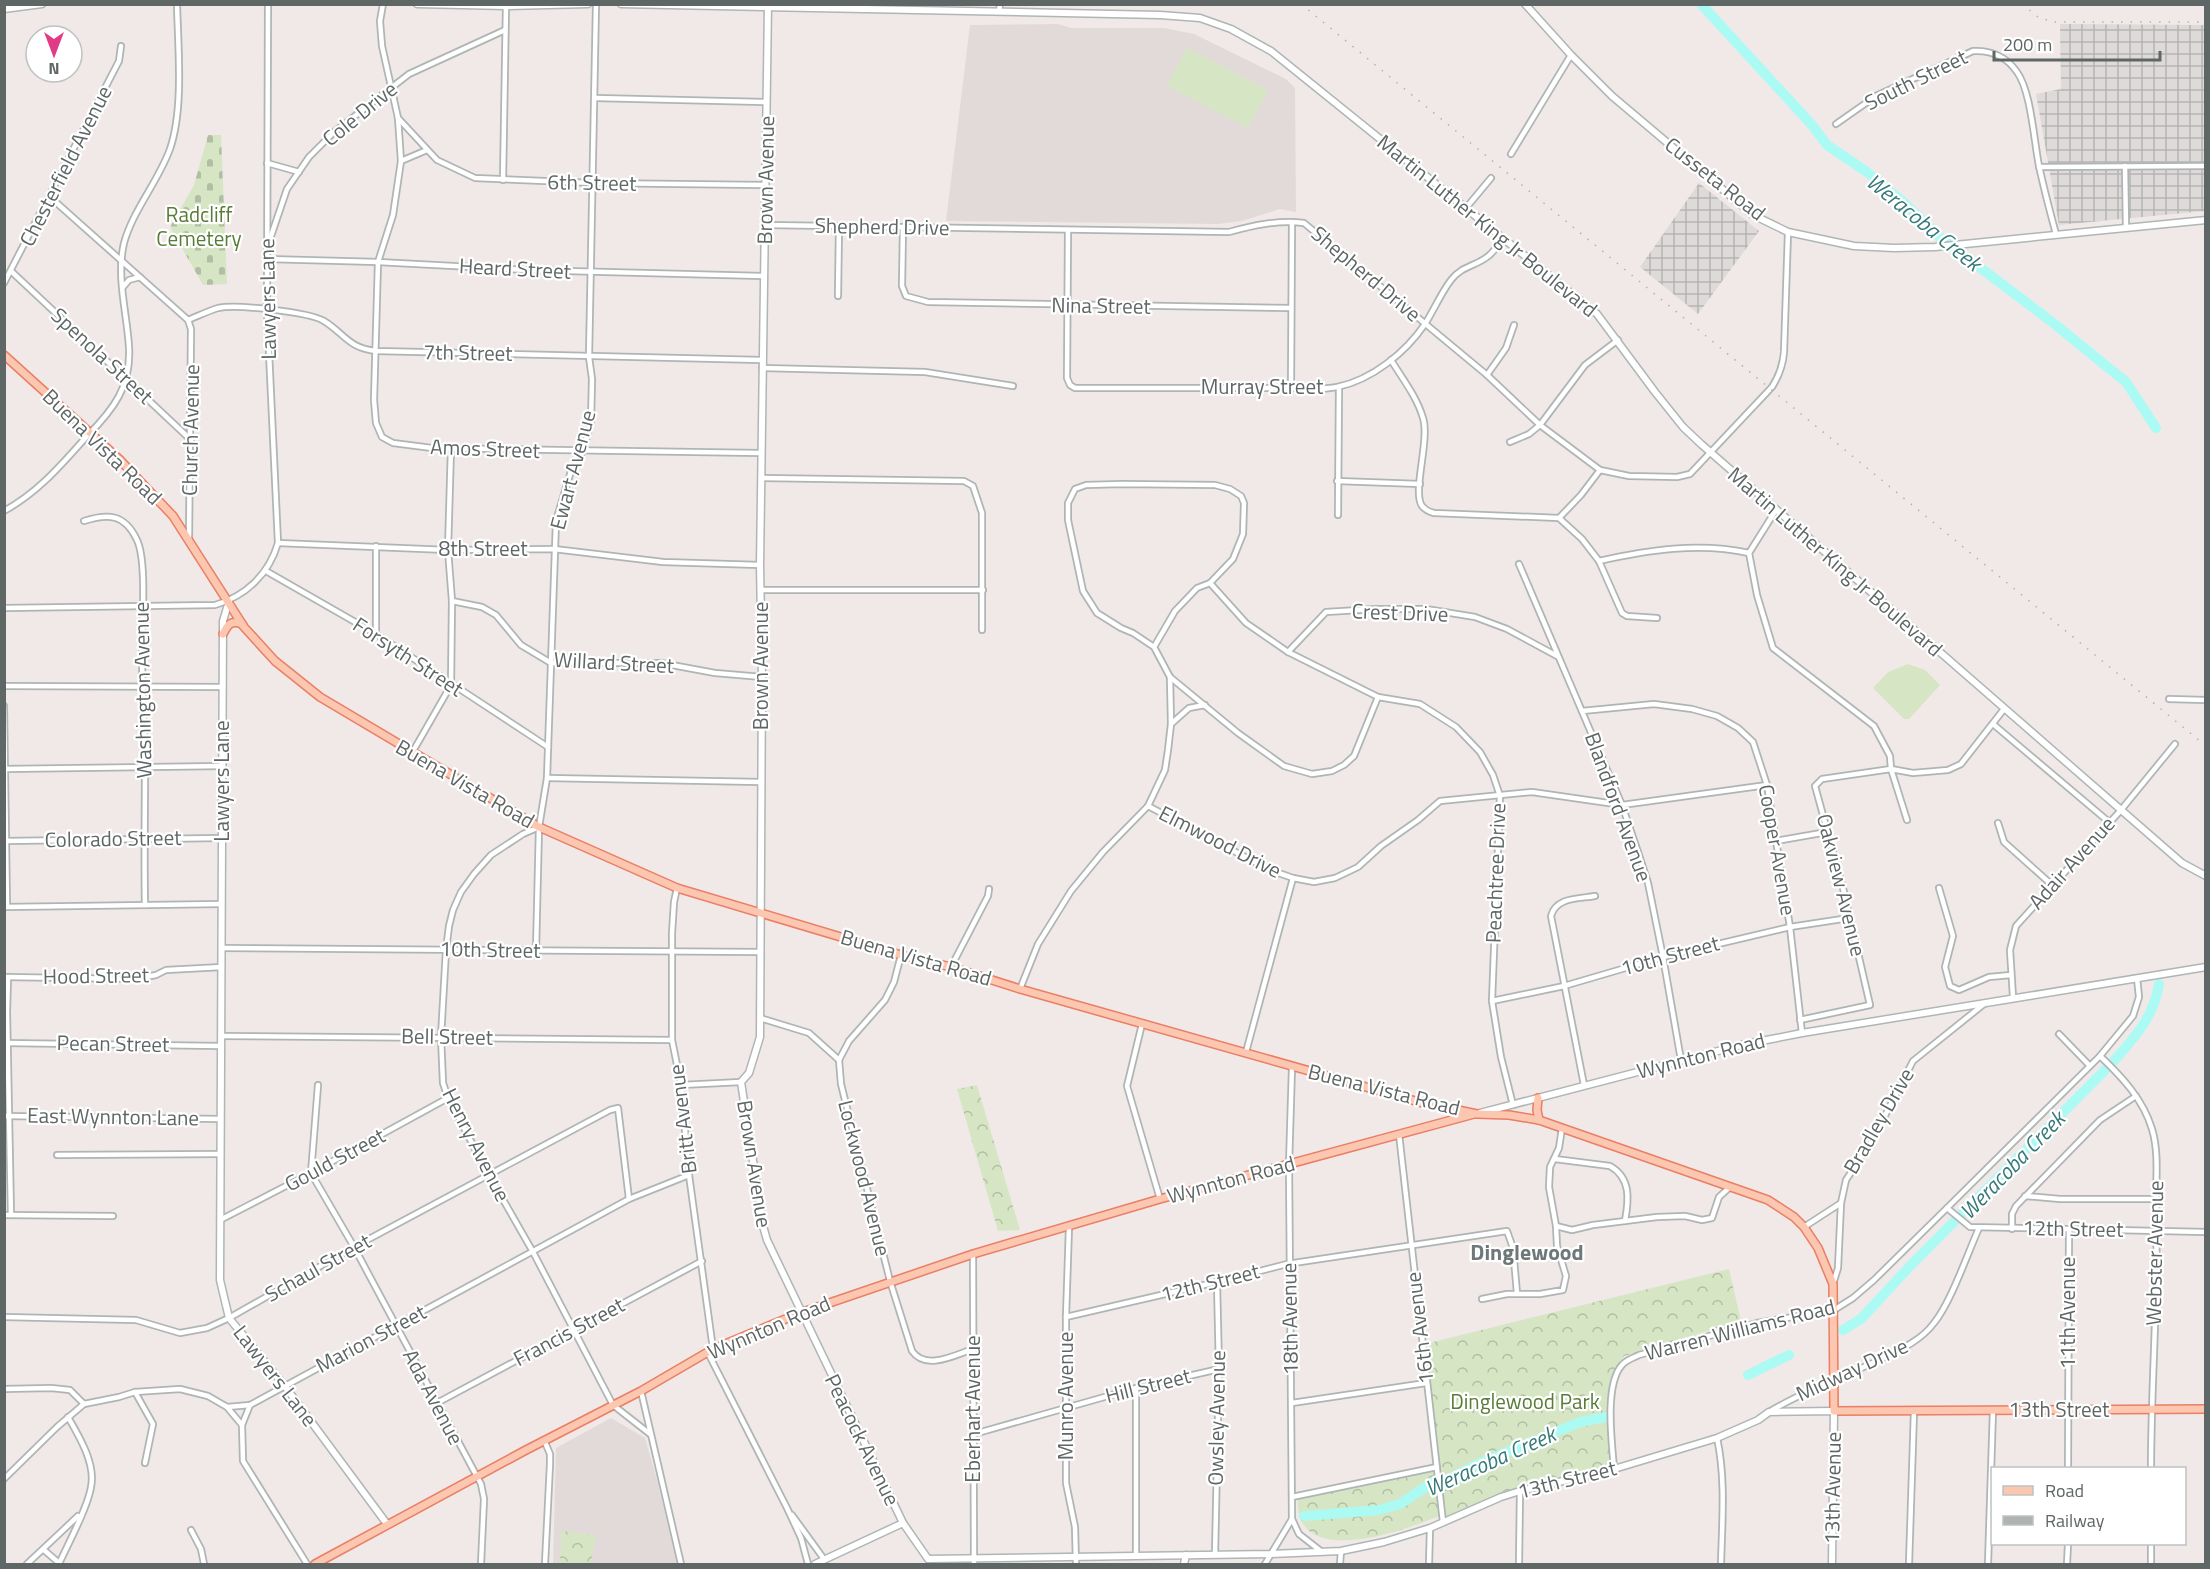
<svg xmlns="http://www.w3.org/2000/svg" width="2210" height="1569" viewBox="0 0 2210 1569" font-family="'Titillium Web',sans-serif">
<defs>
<pattern id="industrial-grid" width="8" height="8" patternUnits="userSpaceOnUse" patternTransform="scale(1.5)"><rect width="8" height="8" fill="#dedad9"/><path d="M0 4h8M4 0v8" fill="none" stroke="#b7b5b4"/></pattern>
<pattern id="forest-crowns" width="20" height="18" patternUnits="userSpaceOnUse" patternTransform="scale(1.5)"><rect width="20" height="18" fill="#d6e6c5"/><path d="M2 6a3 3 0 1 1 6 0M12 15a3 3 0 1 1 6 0" fill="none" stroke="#b1bea4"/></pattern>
<pattern id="cemetery-stones" width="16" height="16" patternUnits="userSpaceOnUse" patternTransform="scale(1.5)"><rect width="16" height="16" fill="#d6e6c5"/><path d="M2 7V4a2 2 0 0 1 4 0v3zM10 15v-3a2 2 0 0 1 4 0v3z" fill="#b1bea4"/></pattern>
</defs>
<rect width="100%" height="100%" fill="#f0e9e7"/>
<g fill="url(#industrial-grid)">
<polygon points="2060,24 2205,25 2205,211 2059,225 2036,94 2061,89"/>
<polygon points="1699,183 1759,231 1698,314 1640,267"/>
</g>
<g fill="#e2dad8">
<polygon points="1058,24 1071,28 1164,28 1194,34 1286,79 1295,88 1296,212 1280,209 1242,221 1218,224 946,221 970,25"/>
<polygon points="611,1418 645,1438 657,1480 677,1564 553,1564 556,1448"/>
</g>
<g fill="url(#forest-crowns)">
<polygon points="977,1085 1020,1230 998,1231 957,1089"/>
<path d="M1729,1269l12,52 -117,35c-24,29 -12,48 -12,82 1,9 -2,19 -3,28l-84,19 -80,33 -20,-174z"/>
<path d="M1435,1471l4,45c-40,17 -145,53 -141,-17z"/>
<polygon points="561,1531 596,1535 591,1564 560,1564"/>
</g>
<polygon fill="url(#cemetery-stones)" points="208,135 221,135 227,284 203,285 170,227 194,185"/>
<g fill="#d6e6c5">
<polygon points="1187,48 1268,90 1248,128 1167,86"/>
<polygon points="1908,664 1925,670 1940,685 1909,719 1904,719 1873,688 1888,672"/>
</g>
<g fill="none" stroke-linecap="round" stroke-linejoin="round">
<g stroke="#abfbf4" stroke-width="10">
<polyline points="1701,4 1812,125 1827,145 1867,172 1902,201 1941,238 2052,322 2126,382 2156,428"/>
<path d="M1843,1330l18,-11 50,-54 202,-203c21,-24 41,-45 46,-78"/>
<polyline points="1748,1375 1789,1355"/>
<polyline points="1304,1516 1379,1510 1400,1504 1433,1482 1449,1479 1478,1464 1580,1422 1606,1417"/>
</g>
<g stroke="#afb5b5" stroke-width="8">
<g id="street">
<polyline points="383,4 380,21 382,46 398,118 401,161 393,215 378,262 374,400 376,423 382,437 393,443 432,448 761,453"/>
<polyline points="999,11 1000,4"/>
<polyline points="595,98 767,102"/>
<polyline points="398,118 437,160 475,178 593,183 766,185"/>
<path d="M1836,124l40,-28 97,-45c18,-1 34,6 44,21 14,19 17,69 22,94 5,23 11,46 17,68"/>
<polyline points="1511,154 1571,55"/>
<polyline points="401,161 427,150"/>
<polyline points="267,163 299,172"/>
<polyline points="2125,166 2126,228"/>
<polyline points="2039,167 2206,166"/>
<polyline points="503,180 506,6"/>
<polyline points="50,197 188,320 191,329 189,540"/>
<polyline points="1466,208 1491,178"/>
<path d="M765,225l464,7c25,-7 49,-12 75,-9l183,152 53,50 60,45 29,6 48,1 13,-3 82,-87c7,-11 11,-22 12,-35l4,-120"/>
<polyline points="903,227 902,286 906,296 928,302 1291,308"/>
<path d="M1068,231l-1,147 3,7 5,3h216c16,1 31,2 46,-1 35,-7 69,-35 88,-63 9,-14 16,-31 26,-44 15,-20 37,-11 51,-43"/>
<polyline points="269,242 287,189 309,157 333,133 409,74 505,30"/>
<polyline points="267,259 378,262 527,270 763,276"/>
<polyline points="12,272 191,440"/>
<polyline points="4,283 119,61 121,46"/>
<polyline points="123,287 129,280 140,277"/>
<polyline points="838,296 839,226"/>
<path d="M188,320c10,-4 20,-9 30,-12 18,-4 91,4 106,13 21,13 24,27 52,30l386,9"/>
<path d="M1391,360c11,18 26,37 32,58 7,22 -11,74 -1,88 4,5 8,6 12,7l125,5 22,-23 19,-25"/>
<polyline points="762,368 925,372 1013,386"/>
<polyline points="1487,375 1506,348 1514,325"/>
<polyline points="1291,388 1292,222"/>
<polyline points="1510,442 1529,434 1540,425 1585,365 1618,340"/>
<polyline points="761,478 964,481 973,486 982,513 982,630"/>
<polyline points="1337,481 1420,484"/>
<polyline points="1776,510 1749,553 1757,595 1773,648 1874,726 1890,756 1891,769 1907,820"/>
<path d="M4,511c35,-19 58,-47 84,-76 12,-12 23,-24 31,-39 8,-15 11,-32 10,-49 -2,-34 -13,-70 -5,-104 9,-33 34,-61 46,-94 14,-41 8,-101 7,-145"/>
<polyline points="1338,515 1339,387"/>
<polyline points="1559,518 1582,539 1599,561 1622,613 1627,616 1657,618"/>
<path d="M84,521c24,-8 41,-7 53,19 10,21 5,83 5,109 0,40 2,79 3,119 0,46 -1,91 0,137"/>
<polyline points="278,543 448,550 554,549 663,562 760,565"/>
<polyline points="376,546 376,634"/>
<path d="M1599,561c49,-11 100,-19 150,-8"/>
<polyline points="1519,564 1622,805 1639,855 1648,883 1663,957 1681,1060"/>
<polyline points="266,571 376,634 548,747"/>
<polyline points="1210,583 1246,623 1288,652 1378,697 1420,704 1456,727 1480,752 1493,775 1500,796 1492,1001 1501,1057 1513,1105"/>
<polyline points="760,590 983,590"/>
<polyline points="452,601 482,607 496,615 521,645 551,663 661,663 715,673 762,677"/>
<path d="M4,608l211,-3c31,-9 54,-31 63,-62l-11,-233 1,-306"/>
<polyline points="1154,647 1175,611 1197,588 1210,583 1233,559 1243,534 1244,503 1241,496 1230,489 1215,485 1122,484 1086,485 1075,489 1068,503 1068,520 1083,591 1097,613 1121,628 1133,633 1154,647 1170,677 1238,733 1284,766 1312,774 1332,771 1344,765 1354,756 1378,697"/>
<polyline points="1288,652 1326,612 1376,609 1426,609 1475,617 1507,629 1557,656"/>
<polyline points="4,686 223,687"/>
<polyline points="2169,699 2206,700"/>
<polyline points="4,706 7,907"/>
<polyline points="1582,711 1654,704 1692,709 1717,716 1738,728 1753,742 1767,785 1790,927 1802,1033"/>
<polyline points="1171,724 1189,708 1205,705"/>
<polyline points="1993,724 2109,822"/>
<polyline points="412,753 451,685 452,601 448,550 451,448"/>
<polyline points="4,769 223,766"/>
<polyline points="547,778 761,782"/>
<polyline points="1148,806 1270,870 1293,878 1314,882 1335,878 1358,867 1381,846 1418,820 1440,801 1532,792 1622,805 1767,785"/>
<polyline points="1998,823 2004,842 2052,885"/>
<polyline points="539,827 523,834 491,855 474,874 461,892 453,910 449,926 446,950 441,1037 443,1083 448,1098 489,1175 533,1252 613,1405 650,1434"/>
<polyline points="4,841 222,838"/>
<polyline points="1776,841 1827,832"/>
<polyline points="677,888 674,902 672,933 672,1040 681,1085 689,1175 713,1349"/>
<polyline points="1939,888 1953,936 1945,967 1950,986 1959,990 1989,977 2011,975"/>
<polyline points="4,907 222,904"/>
<polyline points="222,948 759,952"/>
<polyline points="536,951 539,827 547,778 556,521 571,471 583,451 591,422 592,379 589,357 596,4"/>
<path d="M901,955l-7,27 -9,18 -36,41 -10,19 2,24 49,197 22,70c14,20 43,4 61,-2"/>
<polyline points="951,967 988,896 989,889"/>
<polyline points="4,977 135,979 156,975 166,970 222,967"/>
<polyline points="8,977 7,1012 11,1215"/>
<polyline points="1020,989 1038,944 1071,891 1103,852 1148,806 1165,770 1168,750 1171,724 1170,677"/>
<polyline points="2013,997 2010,950 2016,926 2121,810 2175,744"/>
<polyline points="1492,1001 1564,986 1663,957 1790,927 1849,918"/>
<polyline points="760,1018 809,1033 839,1060"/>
<polyline points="1800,1020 1870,1005 1843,888 1815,786 1822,779 1891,769 1913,773 1948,770 1961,764 2004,709"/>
<polyline points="1142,1024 1127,1086 1160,1199"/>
<polyline points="2059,1034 2090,1066"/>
<polyline points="221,1036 672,1040"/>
<polyline points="4,1043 221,1046"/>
<polyline points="1246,1052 1293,878"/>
<path d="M2100,1056c22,21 43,43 52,73 7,23 4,50 4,73 3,89 -5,178 -5,266"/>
<polyline points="318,1085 311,1173 354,1247 481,1484 484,1499 481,1564"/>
<polyline points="681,1085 741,1082"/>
<path d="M1584,1085l-33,-169c5,-19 27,-17 44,-20"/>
<polyline points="4,1116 221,1119"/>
<polyline points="1399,1134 1443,1522"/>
<polyline points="57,1155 221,1154"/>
<path d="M1555,1159l55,7c21,12 19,33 15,55"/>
<polyline points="2025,1196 2060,1199 2156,1199"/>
<polyline points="1947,1208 1970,1227 2206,1232"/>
<polyline points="4,1215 113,1216"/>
<polyline points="220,1220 311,1173 448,1098"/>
<polyline points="1556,1226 1572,1230 1593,1225 1657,1217 1685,1216 1702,1220 1712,1218 1719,1197 1730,1187"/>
<polyline points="1069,1227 1066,1317 1066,1483 1075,1527 1076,1564"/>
<polyline points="1804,1227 1841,1203"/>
<polyline points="2012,1229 2012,1214 2016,1206 2100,1120 2136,1096"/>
<polyline points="973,1254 974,1564"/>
<polyline points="1833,1284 1838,1268 1841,1203 1846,1180 1873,1139 1913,1061 1984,1004"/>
<polyline points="1482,1299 1507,1294 1540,1294 1563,1290 1566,1276 1557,1246 1556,1226 1549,1187 1550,1167 1559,1148 1562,1128"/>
<polyline points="4,1317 136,1320 180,1333 207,1328 229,1318 354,1247 610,1110 618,1108 629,1199"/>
<polyline points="1066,1317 1217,1282 1287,1264 1507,1231 1513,1248 1517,1293"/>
<polyline points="708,1353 787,1508 801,1538 808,1564"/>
<polyline points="4,1389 51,1388 70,1390 84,1404 119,1397 135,1392 180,1389 208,1396 227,1407 250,1405 629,1199 689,1175"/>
<polyline points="641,1391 681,1564"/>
<polyline points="135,1392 153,1424 145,1463"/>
<polyline points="437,1403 702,1261"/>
<polyline points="1292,1403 1426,1383"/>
<polyline points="250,1405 242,1425 243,1461 307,1564"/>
<polyline points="227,1407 242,1425"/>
<path d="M1769,1412c34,-21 72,-34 108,-51 20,-10 43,-19 57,-38 17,-21 33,-68 45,-95"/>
<polyline points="974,1434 1136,1388 1219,1369"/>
<path d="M1717,1438c9,41 5,85 4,126"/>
<polyline points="544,1440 550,1454 550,1464 545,1564"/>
<polyline points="2068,1468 2069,1230"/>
<path d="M1614,1469c-2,-26 -10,-84 8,-104 4,-5 11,-7 17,-10l118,-32 77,-13 19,-12 21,-18 73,-72 153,-152 33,-40 6,-19 -2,-19"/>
<polyline points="4,1479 57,1427 84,1404"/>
<polyline points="1292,1497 1437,1467"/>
<polyline points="792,1515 824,1559"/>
<polyline points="1292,1519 1299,1534 1322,1552"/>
<polyline points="191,1530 201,1549 204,1564"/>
<polyline points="2151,1544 2151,1564"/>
<polyline points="44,1550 59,1563"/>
<polyline points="1136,1555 1136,1388"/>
<polyline points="1215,1555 1219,1369 1217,1282"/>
<polyline points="27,1564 78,1516"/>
<path d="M59,1564c9,-20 29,-57 32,-77 5,-23 -12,-51 -23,-70"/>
<polyline points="1265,1564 1292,1519 1289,1165 1292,1067"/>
<polyline points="1340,1564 1341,1551"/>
<polyline points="1429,1564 1430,1528"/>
<polyline points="1519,1564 1520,1491"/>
<polyline points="1909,1564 1914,1411"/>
<polyline points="1988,1564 1993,1410"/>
<polyline points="2067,1564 2068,1544"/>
</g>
</g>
<g stroke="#aeb6b6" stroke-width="9">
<g id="secondary">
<polyline points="417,4 506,6 588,4"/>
<polyline points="621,4 1160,15 1200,18 1231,29 1271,51 1597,314 1655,392 1683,427 1701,444 2182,863 2206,876"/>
<polyline points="768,4 760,565 762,677 760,1037 749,1073 741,1082 763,1226 767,1240 903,1523 928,1559 1271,1554 1341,1551 1384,1542 1430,1528 1501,1497 1520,1491 1614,1469 1717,1438 1758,1420 1769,1412 1834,1411 1832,1564"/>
<polyline points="1525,4 1571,55 1612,96 1753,215 1788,232 1854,246 1894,248 1935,247 2206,220"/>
<polyline points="4,9 42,4"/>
<polyline points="229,601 223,621 220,1280 229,1318 284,1385 387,1524"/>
<polyline points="1480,1113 1741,1045 1802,1033 2206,967"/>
<polyline points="815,1564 903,1523"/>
<polyline points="1184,1564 1186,1555"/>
</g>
</g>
<g stroke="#eb7e64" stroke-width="10">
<g id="primary">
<polyline points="4,355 119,459 173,516 244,627 275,661 320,697 539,827 677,888 901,955 951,967 1020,989 1419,1102 1477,1114 1509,1115 1539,1120 1768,1200 1794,1217 1804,1227 1818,1248 1833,1284 1834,1411 2206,1409"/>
<path d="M223,634c5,-10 8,-14 19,-10"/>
<polyline points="1538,1098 1537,1110 1539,1120"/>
<polyline points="315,1564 526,1450 641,1391 713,1349 800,1313 973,1254 1160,1199 1474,1114"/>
</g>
</g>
<use href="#street" stroke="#fff" stroke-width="4.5"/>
<use href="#secondary" stroke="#fff" stroke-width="6"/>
<use href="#primary" stroke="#fbc7b0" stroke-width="7"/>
<g stroke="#b1b2b2" stroke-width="1.5" stroke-dasharray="1.5 8" stroke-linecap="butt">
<polyline points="1301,4 2206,746"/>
<polyline points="2022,4 2038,17 2053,22 2206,22"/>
</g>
</g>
<g text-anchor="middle" stroke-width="4.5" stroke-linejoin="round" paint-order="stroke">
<g font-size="21" fill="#5e6666" stroke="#fff">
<text transform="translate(1916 80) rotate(-26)" y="7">South Street</text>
<text transform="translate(360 114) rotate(-39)" y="7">Cole Drive</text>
<text transform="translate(66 166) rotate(-63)" y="7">Chesterfield Avenue</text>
<text transform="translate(1715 179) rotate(38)" y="7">Cusseta Road</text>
<text transform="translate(766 180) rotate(-89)" y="7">Brown Avenue</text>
<text transform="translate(592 183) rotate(1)" y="7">6th Street</text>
<text transform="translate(1487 226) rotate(39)" y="7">Martin Luther King Jr Boulevard</text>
<text transform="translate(882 227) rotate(1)" y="7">Shepherd Drive</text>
<text transform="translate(515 269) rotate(3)" y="7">Heard Street</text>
<text transform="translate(1366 274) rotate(40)" y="7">Shepherd Drive</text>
<text transform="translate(268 299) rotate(-91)" y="7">Lawyers Lane</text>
<text transform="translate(1101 306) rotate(1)" y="7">Nina Street</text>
<text transform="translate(468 353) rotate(1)" y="7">7th Street</text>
<text transform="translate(102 356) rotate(43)" y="7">Spenola Street</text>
<text x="1262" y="394">Murray Street</text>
<text transform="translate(191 430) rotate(-89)" y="7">Church Avenue</text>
<text transform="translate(102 447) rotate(44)" y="7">Buena Vista Road</text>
<text transform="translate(485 449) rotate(2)" y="7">Amos Street</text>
<text transform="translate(573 470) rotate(-75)" y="7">Ewart Avenue</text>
<text x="483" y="556">8th Street</text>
<text transform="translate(1835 562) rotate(41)" y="7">Martin Luther King Jr Boulevard</text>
<text transform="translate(1400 613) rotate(2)" y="7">Crest Drive</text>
<text transform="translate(408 657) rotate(33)" y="7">Forsyth Street</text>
<text transform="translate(614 663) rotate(3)" y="7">Willard Street</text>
<text transform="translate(761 666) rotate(-90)" y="7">Brown Avenue</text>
<text transform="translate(143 690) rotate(-91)" y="7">Washington Avenue</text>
<text transform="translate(222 781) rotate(-90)" y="7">Lawyers Lane</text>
<text transform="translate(465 784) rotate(30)" y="7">Buena Vista Road</text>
<text transform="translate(1618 807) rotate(70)" y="7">Blandford Avenue</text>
<text transform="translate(113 839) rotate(-1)" y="7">Colorado Street</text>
<text transform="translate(1220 842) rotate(27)" y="7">Elmwood Drive</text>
<text transform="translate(1777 850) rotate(80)" y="7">Cooper Avenue</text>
<text transform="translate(2072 863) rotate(-48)" y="7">Adair Avenue</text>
<text transform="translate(1496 873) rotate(-88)" y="7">Peachtree Drive</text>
<text transform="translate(1841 885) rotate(76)" y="7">Oakview Avenue</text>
<text transform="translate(490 950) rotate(1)" y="7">10th Street</text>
<text transform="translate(1670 956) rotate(-15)" y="7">10th Street</text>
<text transform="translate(916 958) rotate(16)" y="7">Buena Vista Road</text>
<text transform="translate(96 976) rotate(-1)" y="7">Hood Street</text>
<text transform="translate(447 1037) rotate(1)" y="7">Bell Street</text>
<text transform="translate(113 1044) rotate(1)" y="7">Pecan Street</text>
<text transform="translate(1701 1056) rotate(-14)" y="7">Wynnton Road</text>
<text transform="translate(1384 1090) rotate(14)" y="7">Buena Vista Road</text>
<text transform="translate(113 1117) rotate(1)" y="7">East Wynnton Lane</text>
<text transform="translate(683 1119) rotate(-97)" y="7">Britt Avenue</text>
<text transform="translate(1879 1121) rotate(-60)" y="7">Bradley Drive</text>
<text transform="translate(476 1145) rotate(63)" y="7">Henry Avenue</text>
<text transform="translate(335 1160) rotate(-28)" y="7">Gould Street</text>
<text transform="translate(754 1164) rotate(81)" y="7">Brown Avenue</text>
<text transform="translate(864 1178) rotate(76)" y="7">Lockwood Avenue</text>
<text transform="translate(1231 1180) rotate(-15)" y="7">Wynnton Road</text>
<text transform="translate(2073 1229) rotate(1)" y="7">12th Street</text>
<text transform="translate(2155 1253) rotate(-89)" y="7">Webster Avenue</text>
<text transform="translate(318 1268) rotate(-29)" y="7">Schaul Street</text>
<text transform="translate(1210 1283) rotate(-14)" y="7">12th Street</text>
<text transform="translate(2068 1313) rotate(-90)" y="7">11th Avenue</text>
<text transform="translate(1290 1319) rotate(-91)" y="7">18th Avenue</text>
<text transform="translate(769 1328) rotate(-23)" y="7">Wynnton Road</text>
<text transform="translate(1420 1328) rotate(-97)" y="7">16th Avenue</text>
<text transform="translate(1740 1330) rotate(-14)" y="7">Warren Williams Road</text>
<text transform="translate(569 1332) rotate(-28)" y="7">Francis Street</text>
<text transform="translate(371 1339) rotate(-28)" y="7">Marion Street</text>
<text transform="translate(1852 1370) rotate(-25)" y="7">Midway Drive</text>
<text transform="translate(275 1376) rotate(52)" y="7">Lawyers Lane</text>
<text transform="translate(1148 1386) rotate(-14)" y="7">Hill Street</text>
<text transform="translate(1066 1396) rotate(-90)" y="7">Munro Avenue</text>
<text transform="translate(433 1397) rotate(62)" y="7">Ada Avenue</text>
<text transform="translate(973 1409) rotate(-90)" y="7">Eberhart Avenue</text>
<text x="2059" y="1417">13th Street</text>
<text transform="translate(1217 1418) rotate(-89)" y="7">Owsley Avenue</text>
<text transform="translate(862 1440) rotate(64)" y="7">Peacock Avenue</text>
<text transform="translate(1567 1480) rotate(-14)" y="7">13th Street</text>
<text transform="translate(1833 1488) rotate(-89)" y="7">13th Avenue</text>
</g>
<g font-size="21" fill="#587c37" stroke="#fff">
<text x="199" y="222">Radcliff<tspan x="199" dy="24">Cemetery</tspan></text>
<text x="1525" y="1409">Dinglewood Park</text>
</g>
<g font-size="22" font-style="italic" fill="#357978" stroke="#fff">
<text transform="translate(1924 222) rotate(39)" y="8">Weracoba Creek</text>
<text transform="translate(2012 1165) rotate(-46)" y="8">Weracoba Creek</text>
<text transform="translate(1490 1461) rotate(-24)" y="8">Weracoba Creek</text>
</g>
<g font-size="22" font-weight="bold" fill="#6f7878" stroke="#fff">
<text x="1527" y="1260">Dinglewood</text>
</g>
</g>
<rect width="2210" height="1569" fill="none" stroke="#5e6666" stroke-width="12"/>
<rect x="1991" y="1467" width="195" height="78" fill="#ffffff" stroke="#bfc2c2" stroke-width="1.5"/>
<rect x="2003" y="1486" width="30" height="9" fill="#fbc7b0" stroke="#bfc2c2" stroke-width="1.5"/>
<text x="2045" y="1497" font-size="18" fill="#5e6666">Road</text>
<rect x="2003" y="1516" width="30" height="9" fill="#b1b2b2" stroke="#bfc2c2" stroke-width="1.5"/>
<text x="2045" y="1527" font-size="18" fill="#5e6666">Railway</text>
<g transform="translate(54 54) rotate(180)"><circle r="28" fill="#ffffff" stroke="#bfc2c2" stroke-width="1.5"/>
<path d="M0-4.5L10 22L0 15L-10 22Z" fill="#e23a85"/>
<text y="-9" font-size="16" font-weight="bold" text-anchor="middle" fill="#5e6666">N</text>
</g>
<path d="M1994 51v9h166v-9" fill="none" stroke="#5e6666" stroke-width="3"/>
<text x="2003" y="51" font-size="18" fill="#5e6666" stroke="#ffffff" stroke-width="4.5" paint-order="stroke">200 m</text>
</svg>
